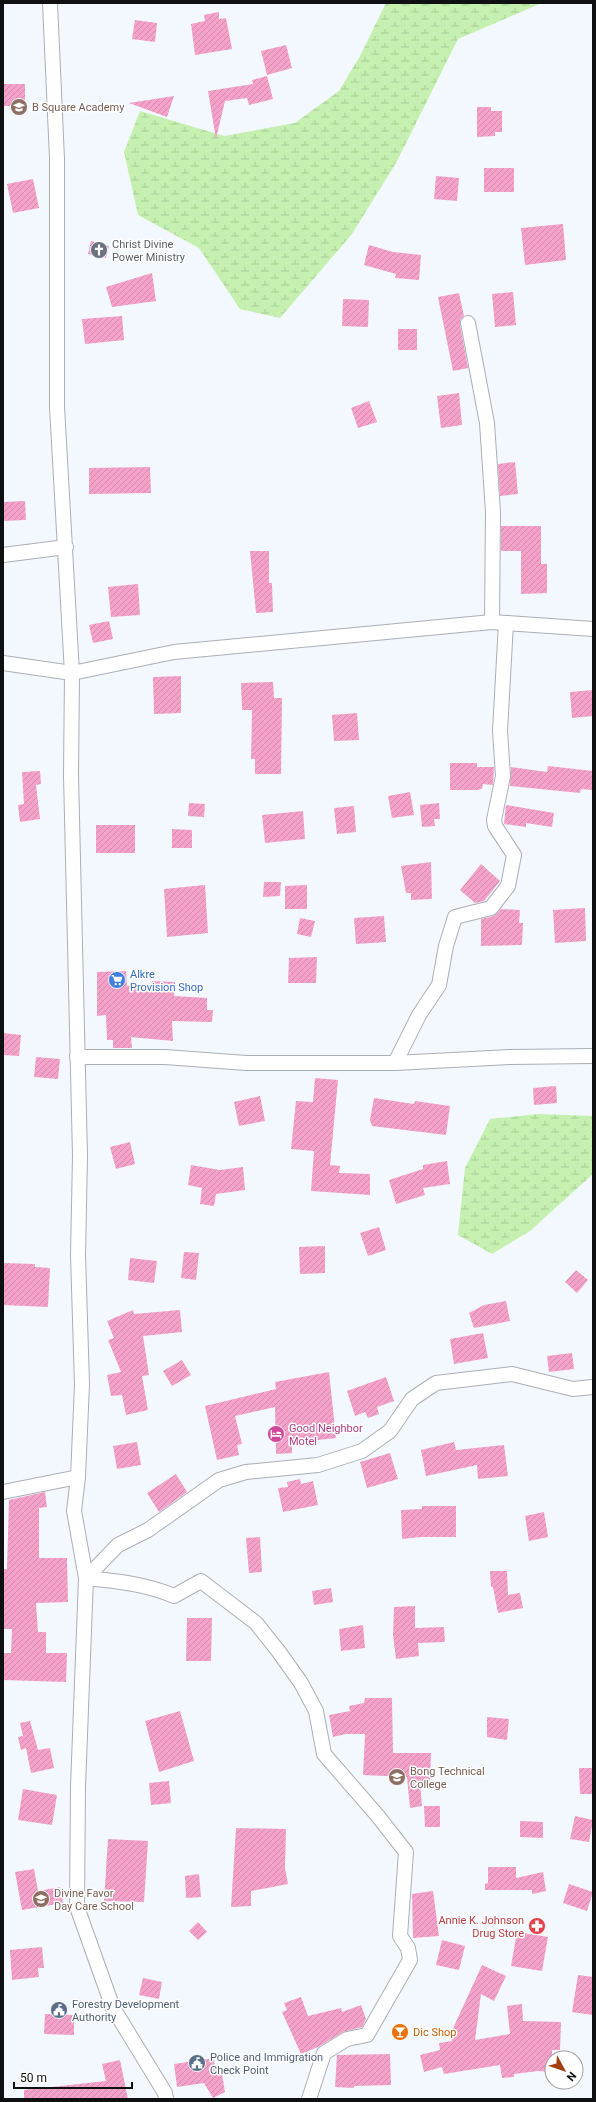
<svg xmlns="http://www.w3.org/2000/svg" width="596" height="2102" viewBox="0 0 596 2102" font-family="Roboto,sans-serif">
<defs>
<pattern id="wetland-marsh" width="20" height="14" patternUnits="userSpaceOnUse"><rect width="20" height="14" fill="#c6f0af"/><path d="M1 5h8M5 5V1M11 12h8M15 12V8" fill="none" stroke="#a9cd96"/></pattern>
<pattern id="building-hatch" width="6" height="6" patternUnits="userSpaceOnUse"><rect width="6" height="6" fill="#f5a2ca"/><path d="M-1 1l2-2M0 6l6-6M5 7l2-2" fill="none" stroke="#d18aac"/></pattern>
</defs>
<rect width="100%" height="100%" fill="#f2f8fe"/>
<g fill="url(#wetland-marsh)">
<polygon points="386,3 542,3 458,39 396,163 352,234 280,318 240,309 199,248 138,215 124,152 140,111 224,136 295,123 339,91 360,56"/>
<polygon points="538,1114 593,1116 593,1174 530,1231 492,1254 458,1235 465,1168 490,1119"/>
</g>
<g fill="url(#building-hatch)">
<polygon points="219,12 219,19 226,18 232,49 195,55 191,24 205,21 204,15"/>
<polygon points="135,20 157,23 155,42 132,39"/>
<polygon points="286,45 292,68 267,75 261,51"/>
<polygon points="267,76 273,99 249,105 247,98 225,101 216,139 208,91 253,84 252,80"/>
<rect x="3" y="84" width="22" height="22"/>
<polygon points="174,96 167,117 129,103"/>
<polygon points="477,107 491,107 491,111 502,111 502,132 495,132 495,136 477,137"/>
<rect x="484" y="168" width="30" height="24"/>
<polygon points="436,176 459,178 457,201 434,199"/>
<polygon points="33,179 39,208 13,213 7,184"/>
<polygon points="563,224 566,260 525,265 521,228"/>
<polygon points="91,241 109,246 106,258 88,254"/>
<polygon points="369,245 393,252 421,255 419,280 395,278 396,274 364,265"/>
<polygon points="152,273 156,301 112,307 106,287"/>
<polygon points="513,292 516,325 495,327 492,294"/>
<polygon points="459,293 464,316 460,320 460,325 468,368 453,371 438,297"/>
<polygon points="343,299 369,300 368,327 342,326"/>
<polygon points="122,316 124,340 85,344 82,319"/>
<rect x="398" y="329" width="19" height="21"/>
<polygon points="459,393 462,425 441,428 437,396"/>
<polygon points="369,401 377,422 358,428 351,408"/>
<polygon points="515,462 518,494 500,496 498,464"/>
<polygon points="150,467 151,493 89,494 89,468"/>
<polygon points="25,501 26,520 3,521 3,502"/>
<polygon points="501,526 541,526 541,564 547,564 547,593 521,594 521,551 501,551"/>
<polygon points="250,551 269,551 269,583 272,583 273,612 256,613"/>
<polygon points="138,584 140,615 111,617 108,587"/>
<polygon points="109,621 113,639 93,643 89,625"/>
<polygon points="181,676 181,713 154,714 153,677"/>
<polygon points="273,682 274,698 282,698 281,774 255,774 255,759 251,759 252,710 242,710 241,683"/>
<polygon points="593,690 593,716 572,718 570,692"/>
<polygon points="357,713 359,740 334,741 332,715"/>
<polygon points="450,763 477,763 477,767 494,767 493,785 483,784 482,789 477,790 450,790"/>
<polygon points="548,766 593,771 593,790 581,789 580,793 510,786 511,767 547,772"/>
<polygon points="40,771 41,784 36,785 40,819 20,822 18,805 24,804 22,772"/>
<polygon points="410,792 414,815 392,818 388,796"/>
<polygon points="189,803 205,804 204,817 188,816"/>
<polygon points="439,803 440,819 434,819 435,826 422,827 420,805"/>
<polygon points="506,805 554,813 552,827 526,823 526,827 504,824"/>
<polygon points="354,806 356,832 337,834 334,808"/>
<polygon points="303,811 305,839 265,843 262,815"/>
<rect x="96" y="825" width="39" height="28"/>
<polygon points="172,829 192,830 192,848 172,848"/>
<polygon points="431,862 432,899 411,900 411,893 406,893 401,866"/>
<polygon points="481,864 500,881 484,901 475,903 460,890"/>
<polygon points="264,882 281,882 280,896 263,897"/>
<polygon points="205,885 208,933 167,937 164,889"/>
<polygon points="307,885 307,909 285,909 285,886"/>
<polygon points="585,908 586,941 555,943 553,910"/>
<polygon points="501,909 520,910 519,923 523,923 522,945 481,946 481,919 494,916"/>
<polygon points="384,916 386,942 356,944 354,918"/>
<polygon points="300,918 315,921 311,937 297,934"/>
<polygon points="317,957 316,983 288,983 289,958"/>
<polygon points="126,971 127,986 151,986 152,981 175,982 174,996 207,998 207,1010 213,1010 212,1022 172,1021 173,1041 131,1037 132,1048 113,1048 113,1040 107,1040 106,1015 97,1016 97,972"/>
<polygon points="3,1033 21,1035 19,1056 3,1055"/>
<polygon points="36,1057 60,1059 58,1079 34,1077"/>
<polygon points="315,1078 338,1080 330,1165 340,1166 339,1173 370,1174 370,1195 311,1191 314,1151 291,1149 296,1101 313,1102"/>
<polygon points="556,1086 557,1103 534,1105 533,1088"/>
<polygon points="260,1096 265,1121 239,1126 234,1102"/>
<polygon points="374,1098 414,1104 415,1101 450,1106 446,1135 372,1126 370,1120"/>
<polygon points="130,1142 135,1164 116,1169 110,1147"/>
<polygon points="447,1161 450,1184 423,1188 425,1195 396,1204 389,1180 423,1169 423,1165"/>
<polygon points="191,1165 220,1170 243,1167 245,1190 216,1194 214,1206 200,1204 202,1188 188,1185"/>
<polygon points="379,1227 386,1250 368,1256 360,1233"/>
<polygon points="325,1246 325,1273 300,1274 299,1247"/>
<polygon points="184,1252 199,1253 196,1280 181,1278"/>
<polygon points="130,1258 157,1261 154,1283 128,1280"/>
<polygon points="3,1263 35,1264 35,1267 50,1268 48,1307 3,1305"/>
<polygon points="576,1270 588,1280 577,1293 565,1282"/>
<polygon points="506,1301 510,1321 474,1328 469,1313 484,1305"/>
<polygon points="133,1310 134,1314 180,1310 182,1332 143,1336 149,1375 142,1376 148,1410 126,1415 122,1395 111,1396 107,1375 121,1372 108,1340 114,1338 107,1321"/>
<polygon points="483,1333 488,1358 454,1364 450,1339"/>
<polygon points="572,1353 574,1369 549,1372 547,1356"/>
<polygon points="182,1360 191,1375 172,1386 163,1371"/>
<polygon points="329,1372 336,1438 292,1443 292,1453 276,1454 275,1407 235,1416 242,1444 237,1445 239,1455 217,1460 205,1406 276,1389 275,1382"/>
<polygon points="386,1377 394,1401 377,1407 379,1414 368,1418 365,1412 355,1416 347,1391"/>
<polygon points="137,1442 141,1465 117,1469 113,1446"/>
<polygon points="454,1442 456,1450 504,1445 508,1476 478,1479 477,1465 426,1476 421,1450"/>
<polygon points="390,1453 398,1479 367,1488 360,1462"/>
<polygon points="176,1474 187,1492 159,1512 147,1493"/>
<polygon points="300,1479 301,1484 313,1481 318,1505 283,1512 278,1488 288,1487 287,1482"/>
<polygon points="45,1492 47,1507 39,1508 39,1558 67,1558 68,1602 36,1603 38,1632 46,1632 46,1653 67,1653 66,1682 3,1680 3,1653 11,1653 12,1629 3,1629 3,1569 7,1569 9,1500"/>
<polygon points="422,1506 456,1506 456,1537 421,1537 402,1539 401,1510 422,1509"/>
<polygon points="544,1512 548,1537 529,1541 525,1516"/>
<polygon points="260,1537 262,1572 249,1573 246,1538"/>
<polygon points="490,1571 507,1571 508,1595 520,1593 523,1608 498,1613 493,1587 491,1587"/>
<polygon points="331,1588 333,1602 314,1605 312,1591"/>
<polygon points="415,1606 415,1628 444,1627 445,1642 418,1643 419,1656 396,1659 393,1635 394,1607"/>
<polygon points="187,1618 212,1618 211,1661 186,1661"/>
<polygon points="363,1625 365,1648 341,1651 339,1629"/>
<polygon points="365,1698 392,1698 393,1753 431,1753 430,1782 420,1783 422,1806 410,1808 407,1777 363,1775 365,1734 346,1734 333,1737 329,1715 350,1711 349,1706 364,1703"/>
<polygon points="180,1711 194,1761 159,1772 145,1721"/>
<polygon points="487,1717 509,1719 507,1740 487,1737"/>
<polygon points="30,1721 38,1750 50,1748 54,1768 31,1773 26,1748 21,1750 18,1737 23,1736 20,1723"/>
<polygon points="579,1768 593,1768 593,1794 580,1794"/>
<polygon points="169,1781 171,1803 151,1805 149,1783"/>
<polygon points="23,1789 57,1795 52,1825 18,1820"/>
<polygon points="424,1806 440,1806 440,1827 425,1827"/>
<polygon points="575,1816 593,1820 589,1842 570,1839"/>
<polygon points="520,1821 543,1822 543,1838 520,1837"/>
<polygon points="236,1828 286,1829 285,1868 288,1884 251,1891 251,1906 231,1907"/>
<polygon points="108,1839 148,1841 144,1902 104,1901"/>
<polygon points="488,1867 516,1867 516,1878 543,1872 546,1891 532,1894 532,1890 485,1890 485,1884 488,1883"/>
<polygon points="34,1869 38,1891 60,1887 63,1903 22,1910 15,1872"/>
<polygon points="199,1874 201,1897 186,1898 185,1876"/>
<polygon points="569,1884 593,1892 587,1911 563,1903"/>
<polygon points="433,1891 439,1936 413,1938 412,1894"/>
<polygon points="198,1922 207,1932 198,1940 189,1931"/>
<polygon points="517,1932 548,1937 542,1971 511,1966"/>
<polygon points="442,1940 465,1946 459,1970 436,1965"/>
<polygon points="42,1947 44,1968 38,1968 39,1977 12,1980 10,1950"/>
<polygon points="482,1965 506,1976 494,2001 481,1994 475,2040 510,2034 507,2006 522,2004 523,2021 561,2022 560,2050 552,2050 552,2072 538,2071 514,2074 514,2077 502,2078 500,2065 444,2074 442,2067 424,2072 420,2055 440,2050 439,2043 452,2041 450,2035"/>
<polygon points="578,1975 593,1977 593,2015 572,2012"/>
<polygon points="143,1978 162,1982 159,1999 139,1995"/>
<polygon points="301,1997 308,2016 341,2008 342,2012 361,2005 366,2019 362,2027 343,2032 318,2047 301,2054 282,2012 287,2010 284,2003"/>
<polygon points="45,2014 74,2015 74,2035 44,2034"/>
<polygon points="390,2054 391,2085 354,2086 354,2088 335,2087 337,2055"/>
<polygon points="214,2058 215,2069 221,2068 225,2092 213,2098 204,2083 177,2087 174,2064"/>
<polygon points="120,2060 128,2099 24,2099 24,2090 106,2081 102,2064"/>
</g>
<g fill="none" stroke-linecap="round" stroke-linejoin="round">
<g stroke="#aaafb6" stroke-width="16">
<g id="minor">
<polyline points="50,3 57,159 57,407 72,673 71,775 80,1156 78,1255 82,1384 78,1477 74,1511 86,1578 78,1787 77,1907 113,2008 165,2093 166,2099"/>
<polyline points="468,323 487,423 493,512 492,622"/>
<polyline points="3,555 66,547"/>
<polyline points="3,663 72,673 174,652 492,622 593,629"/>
<polyline points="77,1057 165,1057 246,1063 395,1063 510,1057 593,1056"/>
<polyline points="395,1063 419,1015 439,985 446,946 455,917 491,908 508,886 514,855 495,826 494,820 503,776 500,731 506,623"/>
<polyline points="3,1492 78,1477"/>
<path d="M86,1578c31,3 60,6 88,18l27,-15 55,42 23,29 22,31 15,28 8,43 53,61 29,37 -6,84 8,12 2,12 -43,75 -20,4 -23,14 -15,46"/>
<polyline points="86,1578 118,1545 148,1530 219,1480 246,1472 318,1465 362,1451 390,1431 412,1399 436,1383 512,1374 573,1389 593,1387"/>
</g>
</g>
<use href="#minor" stroke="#fff" stroke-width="14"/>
</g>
<defs>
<g id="school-disc" transform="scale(0.9)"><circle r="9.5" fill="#8d6e63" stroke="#fff"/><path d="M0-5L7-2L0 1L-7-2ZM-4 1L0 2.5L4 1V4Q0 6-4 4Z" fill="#fff"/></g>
<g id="church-disc" transform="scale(0.9)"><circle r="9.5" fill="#6b7280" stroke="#fff"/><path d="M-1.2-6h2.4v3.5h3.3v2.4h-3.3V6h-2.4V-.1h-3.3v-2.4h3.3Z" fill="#fff"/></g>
<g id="supermarket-disc" transform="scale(0.9)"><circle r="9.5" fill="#3f7fe0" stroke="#fff"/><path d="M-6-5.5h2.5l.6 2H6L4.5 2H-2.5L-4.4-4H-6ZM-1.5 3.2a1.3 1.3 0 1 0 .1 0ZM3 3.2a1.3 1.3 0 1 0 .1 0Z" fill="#fff"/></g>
<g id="hotel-disc" transform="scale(0.9)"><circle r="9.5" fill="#d1479c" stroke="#fff"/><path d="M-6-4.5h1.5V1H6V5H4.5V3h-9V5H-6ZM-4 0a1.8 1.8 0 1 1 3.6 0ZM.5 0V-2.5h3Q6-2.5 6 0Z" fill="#fff"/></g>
<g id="university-disc" transform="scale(0.9)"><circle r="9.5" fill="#8d6e63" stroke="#fff"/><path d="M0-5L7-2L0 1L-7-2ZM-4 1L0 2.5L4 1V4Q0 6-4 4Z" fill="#fff"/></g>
<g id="pharmacy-disc" transform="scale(0.9)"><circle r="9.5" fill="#e0444e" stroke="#fff"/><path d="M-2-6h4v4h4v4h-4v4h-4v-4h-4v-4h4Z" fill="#fff"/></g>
<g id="civic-disc" transform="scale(0.9)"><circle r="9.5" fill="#5c6f8a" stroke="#fff"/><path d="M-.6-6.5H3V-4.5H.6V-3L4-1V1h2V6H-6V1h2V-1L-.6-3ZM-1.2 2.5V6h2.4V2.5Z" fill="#fff"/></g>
<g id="bar-disc" transform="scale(0.9)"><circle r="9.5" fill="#e8710a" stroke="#fff"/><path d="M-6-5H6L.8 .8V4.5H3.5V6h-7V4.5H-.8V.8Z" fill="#fff"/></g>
</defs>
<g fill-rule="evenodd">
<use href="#school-disc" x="19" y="107"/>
<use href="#church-disc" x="99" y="250"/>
<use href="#supermarket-disc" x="117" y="980"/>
<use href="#hotel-disc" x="276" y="1434"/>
<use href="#university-disc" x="397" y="1777"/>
<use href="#school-disc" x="41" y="1899"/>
<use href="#pharmacy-disc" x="537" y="1926"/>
<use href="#civic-disc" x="59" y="2010"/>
<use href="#bar-disc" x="400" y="2032"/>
<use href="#civic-disc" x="197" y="2063"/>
</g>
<g text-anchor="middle" stroke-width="3" stroke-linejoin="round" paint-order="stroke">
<g font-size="11" fill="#785e54" stroke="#fff" text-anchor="start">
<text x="32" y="111">B Square Academy</text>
<text x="410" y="1775">Bong Technical<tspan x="410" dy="13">College</tspan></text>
<text x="54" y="1897">Divine Favor<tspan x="54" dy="13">Day Care School</tspan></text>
</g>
<g font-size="11" fill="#5b616d" stroke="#fff" text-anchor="start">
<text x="112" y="248">Christ Divine<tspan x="112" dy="13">Power Ministry</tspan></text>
</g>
<g font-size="11" fill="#366cbe" stroke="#fff" text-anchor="start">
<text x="130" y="978">Alkre<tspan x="130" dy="13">Provision Shop</tspan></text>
</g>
<g font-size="11" fill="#b23c85" stroke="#fff" text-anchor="start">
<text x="289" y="1432">Good Neighbor<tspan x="289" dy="13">Motel</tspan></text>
</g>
<g font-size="11" fill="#be3a42" stroke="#fff" text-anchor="end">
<text x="524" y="1924">Annie K. Johnson<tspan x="524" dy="13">Drug Store</tspan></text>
</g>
<g font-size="11" fill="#4e5e75" stroke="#fff" text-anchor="start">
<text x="72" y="2008">Forestry Development<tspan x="72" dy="13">Authority</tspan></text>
<text x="210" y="2061">Police and Immigration<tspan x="210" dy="13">Check Point</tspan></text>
</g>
<g font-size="11" fill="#c56008" stroke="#fff" text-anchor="start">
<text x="413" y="2036">Dic Shop</text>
</g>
</g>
<rect width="596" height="2102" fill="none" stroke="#0e1012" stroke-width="8"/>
<g transform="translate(564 2070) rotate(130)"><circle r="19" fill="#ffffff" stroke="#9f9fa0"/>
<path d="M0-3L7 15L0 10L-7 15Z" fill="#a33e0f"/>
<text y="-6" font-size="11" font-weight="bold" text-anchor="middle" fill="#0e1012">N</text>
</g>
<path d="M14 2082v6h118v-6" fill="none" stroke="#0e1012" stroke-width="2"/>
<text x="20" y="2082" font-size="12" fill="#0e1012" stroke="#ffffff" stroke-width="3" paint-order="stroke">50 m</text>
</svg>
